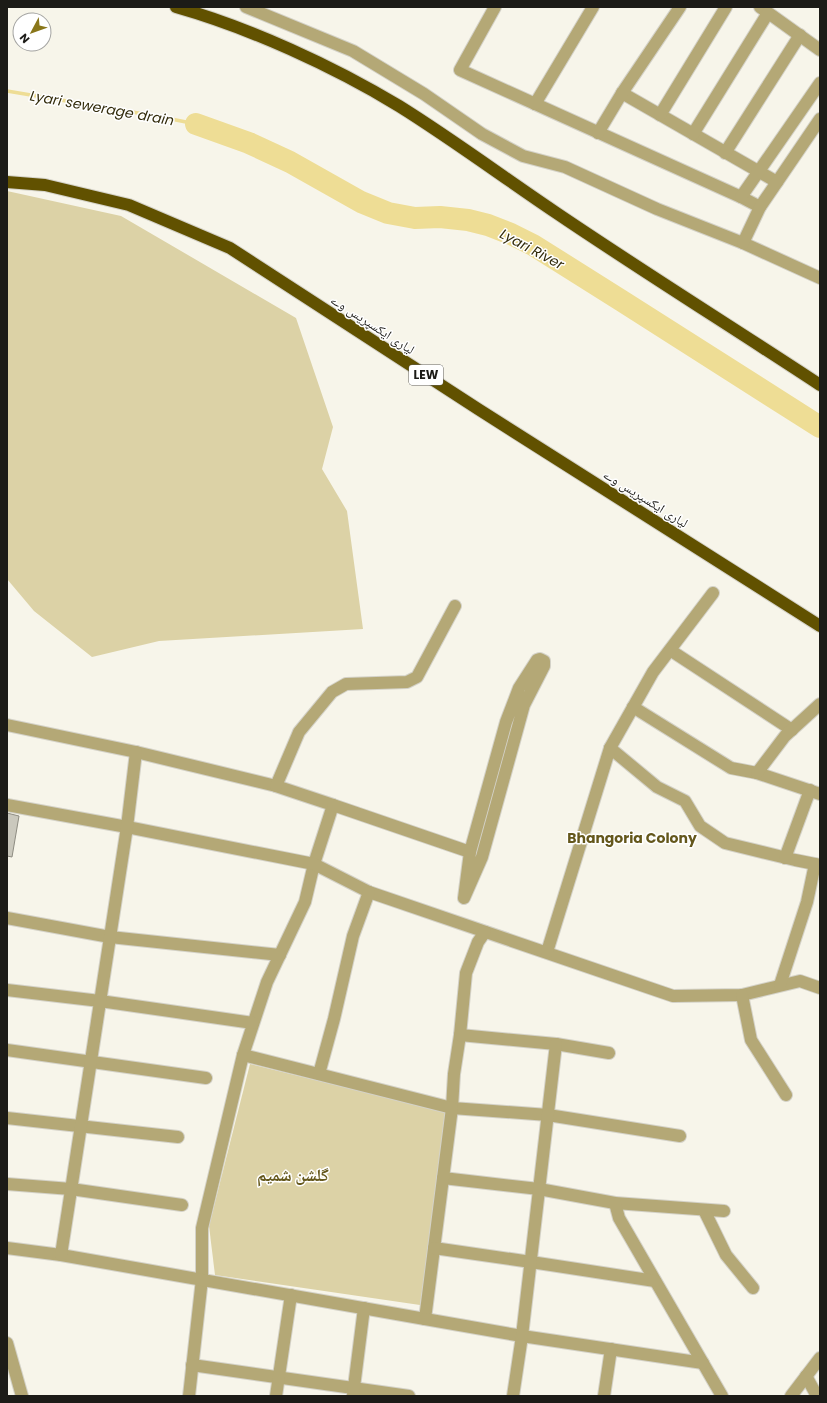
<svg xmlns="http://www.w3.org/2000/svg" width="827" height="1403" viewBox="0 0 827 1403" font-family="Poppins,'Noto Naskh Arabic',sans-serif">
<rect width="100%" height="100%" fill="#f7f5ea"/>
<g fill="#dcd2a6">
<polygon points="7,191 121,216 296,318 333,427 322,469 347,511 363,629 159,641 92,657 34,611 7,579"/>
<polygon points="250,1064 450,1113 420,1305 215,1275 209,1226"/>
</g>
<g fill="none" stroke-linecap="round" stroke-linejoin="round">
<polyline stroke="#eedd95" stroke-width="3.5" points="7,91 156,116 196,124"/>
<polyline stroke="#eedd95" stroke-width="22" points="196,124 249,143 290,162 361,202 388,213 415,218 440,217 468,220 488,225 511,234 533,245 622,301 820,427"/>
</g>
<polygon fill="#cac8bd" stroke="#8e8c82" points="7,813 19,816 12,857 7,856"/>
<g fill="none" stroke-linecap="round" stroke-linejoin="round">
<g stroke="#d4d2c8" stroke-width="14">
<g id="minor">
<polyline points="246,7 353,51 424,94 482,134 523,156 565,167 657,209 743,243 820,278"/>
<polyline points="495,7 460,70 741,197 760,207"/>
<polyline points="760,7 820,50"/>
<polyline points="622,93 777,182"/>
<polyline points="535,104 593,7"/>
<polyline points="660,115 726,7"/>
<polyline points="598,133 622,93 680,7"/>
<polyline points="693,134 768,13"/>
<polyline points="725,153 800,35"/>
<polyline points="741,197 820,83"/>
<polyline points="743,243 760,207 820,119"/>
<polyline points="670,650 792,730"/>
<polygon points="540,659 544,661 544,666 524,705 482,857 464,898 470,852 506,722 519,688 537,660"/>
<polyline points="633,707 731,768 757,773 820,794"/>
<polyline points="7,725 136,752 276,786 333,805 314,864 305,902 267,982 243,1055 202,1228 202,1279 189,1396"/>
<polyline points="610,748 657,787 685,801 700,826 725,843 795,860 820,865"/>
<polyline points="757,773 785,736 820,704"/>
<polyline points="276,786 299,732 332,692 346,684 407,682 417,677 455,606"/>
<polyline points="7,805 127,827 314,864 369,892 673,996 742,995 800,981 820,988"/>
<polyline points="333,805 470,852"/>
<polyline points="785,858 810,790"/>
<polyline points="7,918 110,937 280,955"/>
<polyline points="485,932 478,942 466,973 460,1035 454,1074 452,1108 548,1115 680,1136"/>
<polyline points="547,952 610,748 653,672 713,593"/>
<polyline points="780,985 807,902 815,864"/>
<polyline points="7,990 100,1001 253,1023"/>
<polyline points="742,995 751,1040 786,1095"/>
<polyline points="460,1035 556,1044 609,1053"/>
<polyline points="7,1050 206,1078"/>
<polyline points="319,1074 334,1019 353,936 369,892"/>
<polyline points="7,1118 178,1137"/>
<polyline points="443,1178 539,1189 615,1203 724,1211"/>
<polyline points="7,1184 71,1189 182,1205"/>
<polyline points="615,1203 619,1218 722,1396"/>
<polyline points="704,1210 726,1255 753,1288"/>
<polyline points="7,1248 61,1255 425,1319 452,1108 243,1055"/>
<polyline points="434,1248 531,1262 655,1281"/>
<polyline points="61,1255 127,827 136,752"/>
<polyline points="425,1319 522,1336 703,1363"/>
<polyline points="7,1343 22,1396"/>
<polyline points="192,1365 409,1396"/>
<polyline points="806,1376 817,1396"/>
<polyline points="353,1395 364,1308"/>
<polyline points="276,1396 291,1295"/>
<polyline points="513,1396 522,1336 556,1044"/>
<polyline points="604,1396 611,1349"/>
<polyline points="791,1396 820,1358"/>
</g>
</g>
<g stroke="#d4d2c8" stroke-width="14">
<g id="highway">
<path d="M176,7c74,21 157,59 223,99 53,33 104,71 156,106 87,59 177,115 265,173"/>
<polyline points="7,182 45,185 129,205 230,248 478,409 820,626"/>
</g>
</g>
<use href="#minor" stroke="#b4a876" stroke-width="12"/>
<use href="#highway" stroke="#615100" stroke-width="12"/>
</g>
<g text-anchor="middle" stroke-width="3" stroke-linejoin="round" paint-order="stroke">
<rect fill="#fff" stroke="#605f5d" stroke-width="1" x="409" y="365" width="34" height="20" rx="3"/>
<g font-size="12" font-weight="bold" fill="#1c1b17">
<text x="426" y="379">LEW</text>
</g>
<g font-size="13" fill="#1c1b17" stroke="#fff">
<text transform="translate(373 324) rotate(33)" y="5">لیاری ایکسپریس وے</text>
<text transform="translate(646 498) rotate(32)" y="5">لیاری ایکسپریس وے</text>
</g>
<g font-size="14" font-style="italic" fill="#332c0c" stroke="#fff">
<text transform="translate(102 108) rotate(10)" y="5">Lyari sewerage drain</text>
<text transform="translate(532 249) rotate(28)" y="5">Lyari River</text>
</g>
<g font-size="14" font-weight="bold" fill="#64571b" stroke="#fff">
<text x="632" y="843">Bhangoria Colony</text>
</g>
<g font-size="17" font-weight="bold" fill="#64571b" stroke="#fff">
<text x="293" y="1181">گلشن شمیم</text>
</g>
</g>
<rect width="827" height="1403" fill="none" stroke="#1c1b17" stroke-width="16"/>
<g transform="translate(32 32) rotate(229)"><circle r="19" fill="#ffffff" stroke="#a4a4a2"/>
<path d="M0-3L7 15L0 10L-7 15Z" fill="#897619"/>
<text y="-6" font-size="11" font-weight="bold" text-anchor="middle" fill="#1c1b17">N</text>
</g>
</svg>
